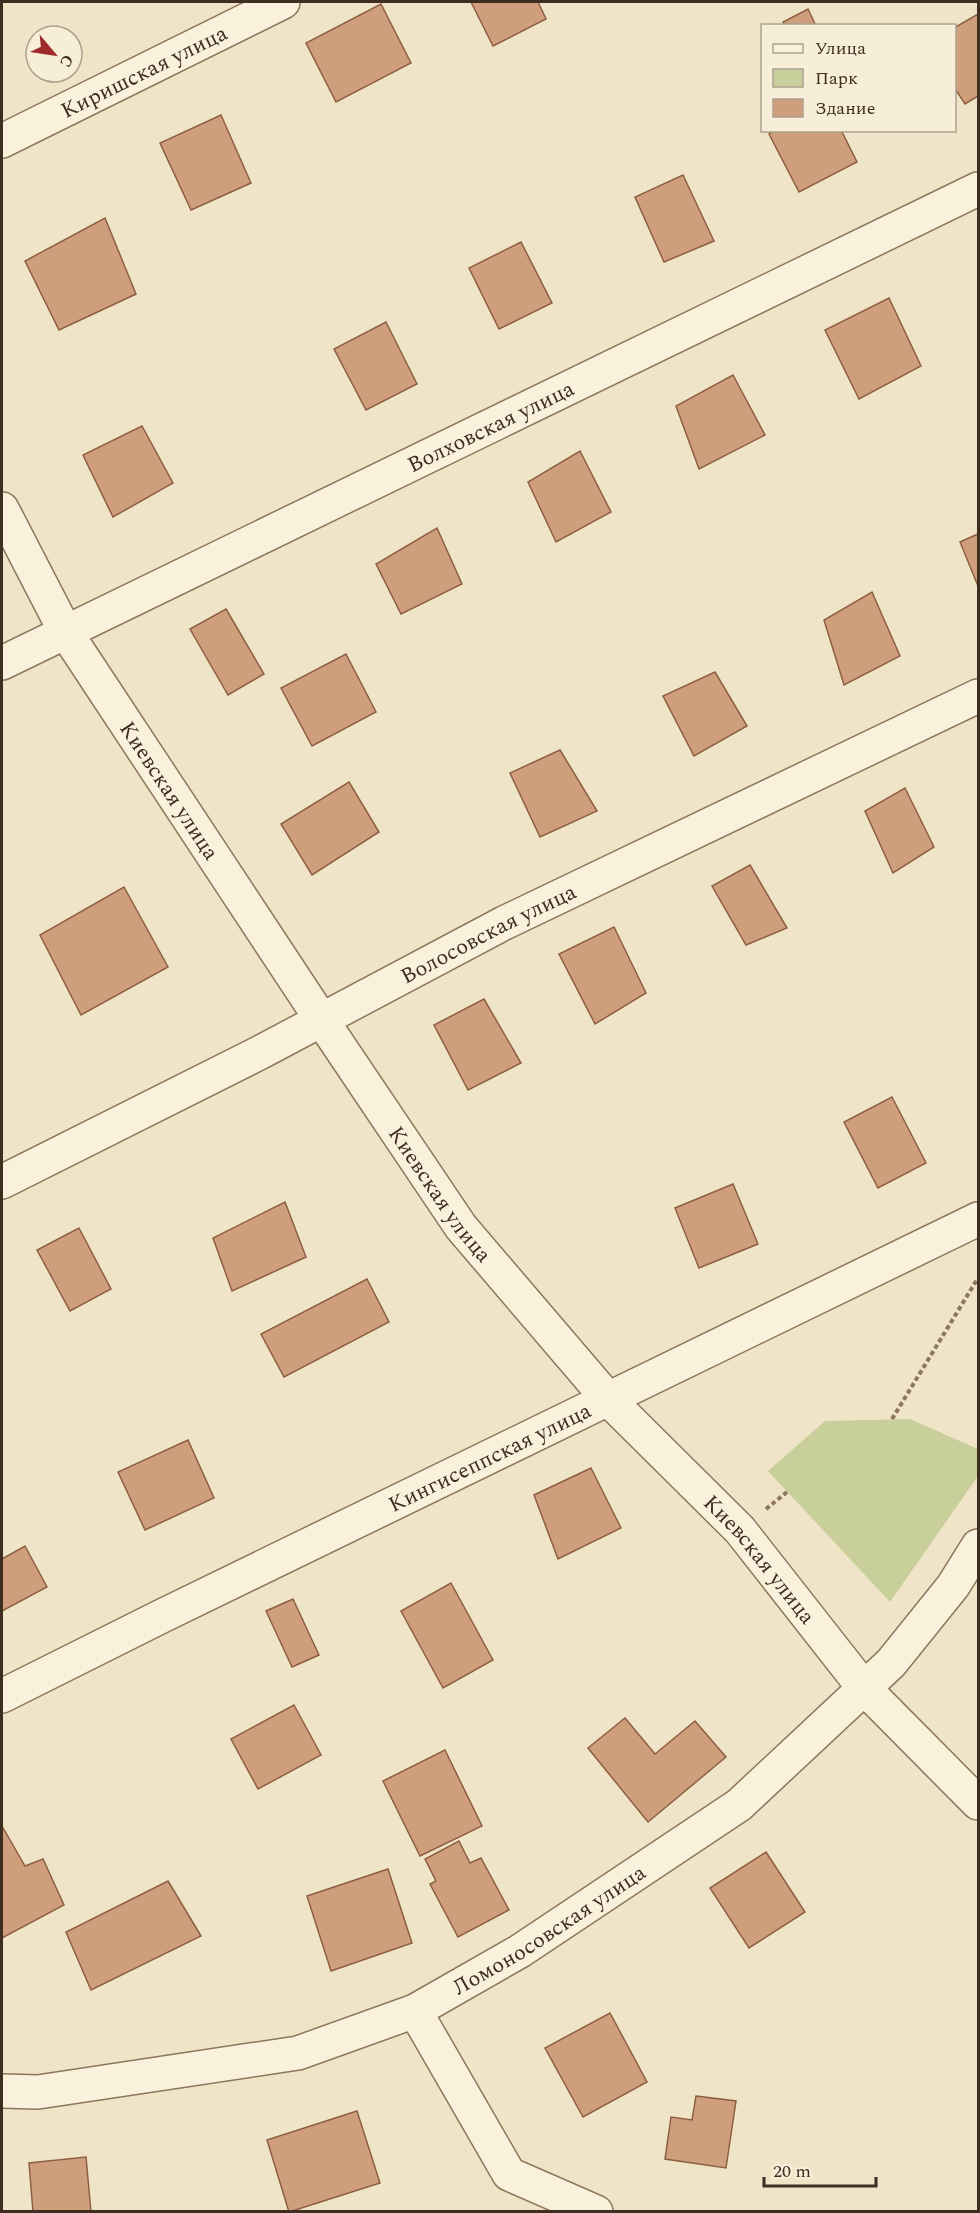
<svg xmlns="http://www.w3.org/2000/svg" width="980" height="2213" viewBox="0 0 980 2213" font-family="Spectral,serif">
<rect width="100%" height="100%" fill="#f0e4c8"/>
<polygon fill="#c9cf9b" points="910,1419 978,1449 978,1476 890,1602 768,1471 825,1421"/>
<g fill="#cf9f7d" stroke="#8d5f41" stroke-width="1.5">
<polygon points="471,2 538,2 546,19 493,46"/>
<polygon points="381,4 411,63 336,102 306,43"/>
<polygon points="808,9 816,26 785,26 783,22"/>
<polygon points="978,14 978,96 965,104 954,87 954,28"/>
<polygon points="221,115 251,183 191,210 160,143"/>
<polygon points="775,130 841,130 857,162 799,192 769,134"/>
<polygon points="683,175 714,241 664,262 635,197"/>
<polygon points="105,218 136,294 59,330 25,261"/>
<polygon points="521,242 552,303 499,329 469,268"/>
<polygon points="889,298 921,366 859,399 825,330"/>
<polygon points="386,322 417,384 366,410 334,349"/>
<polygon points="733,375 765,435 699,469 676,406"/>
<polygon points="142,426 173,483 113,517 83,455"/>
<polygon points="580,451 611,512 556,542 528,482"/>
<polygon points="437,528 462,584 401,614 376,564"/>
<polygon points="978,534 978,586 960,542"/>
<polygon points="872,592 900,656 844,685 824,620"/>
<polygon points="226,609 264,674 228,695 190,629"/>
<polygon points="346,654 376,712 312,746 281,688"/>
<polygon points="715,672 747,726 694,756 663,696"/>
<polygon points="560,750 597,811 540,837 510,773"/>
<polygon points="349,782 379,832 312,875 281,824"/>
<polygon points="905,788 934,847 893,873 865,811"/>
<polygon points="750,865 787,928 746,945 712,886"/>
<polygon points="124,887 168,967 81,1015 40,935"/>
<polygon points="614,927 646,993 595,1024 559,954"/>
<polygon points="484,999 521,1063 468,1090 434,1025"/>
<polygon points="892,1097 926,1163 878,1188 844,1122"/>
<polygon points="733,1184 758,1244 699,1268 675,1208"/>
<polygon points="285,1202 306,1257 232,1291 213,1238"/>
<polygon points="79,1228 111,1289 70,1311 37,1250"/>
<polygon points="367,1279 389,1322 284,1377 261,1334"/>
<polygon points="188,1440 214,1498 145,1530 118,1472"/>
<polygon points="591,1468 621,1528 558,1559 534,1495"/>
<polygon points="25,1546 47,1587 2,1611 2,1559"/>
<polygon points="451,1583 493,1660 443,1688 401,1611"/>
<polygon points="293,1599 319,1655 292,1667 266,1611"/>
<polygon points="294,1705 321,1755 258,1789 231,1739"/>
<polygon points="625,1718 655,1754 695,1721 726,1757 648,1822 588,1748"/>
<polygon points="445,1750 482,1826 420,1856 383,1781"/>
<polygon points="2,1826 25,1866 43,1859 64,1905 2,1938"/>
<polygon points="459,1841 470,1863 481,1858 509,1910 458,1937 430,1884 436,1881 425,1859"/>
<polygon points="766,1852 805,1912 749,1948 710,1888"/>
<polygon points="388,1869 412,1943 331,1971 307,1896"/>
<polygon points="168,1881 201,1936 91,1990 66,1932"/>
<polygon points="610,2013 647,2082 583,2117 545,2048"/>
<polygon points="696,2096 736,2101 726,2168 665,2159 671,2117 692,2120"/>
<polygon points="357,2111 380,2183 289,2212 267,2140"/>
<polygon points="86,2157 91,2212 33,2212 29,2163"/>
</g>
<g fill="none" stroke-linecap="round" stroke-linejoin="round">
<g stroke="#8d765c" stroke-width="36">
<g id="minor">
<path id="s1" d="M2,141l281,-139"/>
<path id="s2" d="M2,509l63,122 256,388 140,208 147,172 132,131 124,158 114,115"/>
<path id="s3" d="M2,663l976,-474"/>
<path id="s4" d="M2,1182l259,-130 243,-129 474,-227"/>
<path id="s5" d="M2,1696l162,-81 814,-396"/>
<polyline points="415,2011 509,2174 596,2212"/>
<path id="s6" d="M2,2091l36,1 260,-39 117,-42 105,-60 219,-146 152,-142 62,-77 25,-40"/>
</g>
</g>
<g stroke="#8d765c" stroke-width="4" stroke-dasharray="4.5 3" stroke-linecap="butt">
<polyline points="892,1419 978,1278"/>
<polyline points="766,1509 787,1492"/>
</g>
<use href="#minor" stroke="#faf1dc" stroke-width="33"/>
</g>
<g text-anchor="middle" stroke-width="6" stroke-linejoin="round" paint-order="stroke">
<g font-size="22" fill="#3d2e20" stroke="#f7eed8">
<text dy="8" stroke="none"><textPath href="#s1" startOffset="158">Киришская улица</textPath></text>
<text dy="8" stroke="none"><textPath href="#s3" startOffset="543">Волховская улица</textPath></text>
<text dy="8" stroke="none"><textPath href="#s2" startOffset="328">Киевская улица</textPath></text>
<text dy="8" stroke="none"><textPath href="#s4" startOffset="546">Волосовская улица</textPath></text>
<text dy="8" stroke="none"><textPath href="#s2" startOffset="814">Киевская улица</textPath></text>
<text dy="8" stroke="none"><textPath href="#s5" startOffset="543">Кингисеппская улица</textPath></text>
<text dy="8" stroke="none"><textPath href="#s2" startOffset="1300">Киевская улица</textPath></text>
<text dy="8" stroke="none"><textPath href="#s6" startOffset="580">Ломоносовская улица</textPath></text>
</g>
</g>
<rect width="980" height="2213" fill="none" stroke="#3d2e20" stroke-width="6"/>
<rect x="761" y="24" width="195" height="108" fill="#f7eed8" stroke="#ada18e" stroke-width="1.5"/>
<rect x="773" y="44" width="30" height="9" fill="#faf1dc" stroke="#ada18e" stroke-width="1.5"/>
<text x="815" y="54" font-size="18" fill="#3d2e20">Улица</text>
<rect x="773" y="69" width="30" height="18" fill="#c9cf9b" stroke="#ada18e" stroke-width="1.5"/>
<text x="815" y="84" font-size="18" fill="#3d2e20">Парк</text>
<rect x="773" y="99" width="30" height="18" fill="#cf9f7d" stroke="#ada18e" stroke-width="1.5"/>
<text x="815" y="114" font-size="18" fill="#3d2e20">Здание</text>
<g transform="translate(54 54) rotate(119)"><circle r="28" fill="#f7eed8" stroke="#ada18e" stroke-width="1.5"/>
<path d="M0-4.5L10 22L0 15L-10 22Z" fill="#9e2a2b"/>
<text y="-9" font-size="16" font-weight="bold" text-anchor="middle" fill="#3d2e20">С</text>
</g>
<path d="M764 2177v9h112v-9" fill="none" stroke="#3d2e20" stroke-width="3"/>
<text x="773" y="2177" font-size="18" fill="#3d2e20" stroke="#f7eed8" stroke-width="4.5" paint-order="stroke">20 m</text>
</svg>
